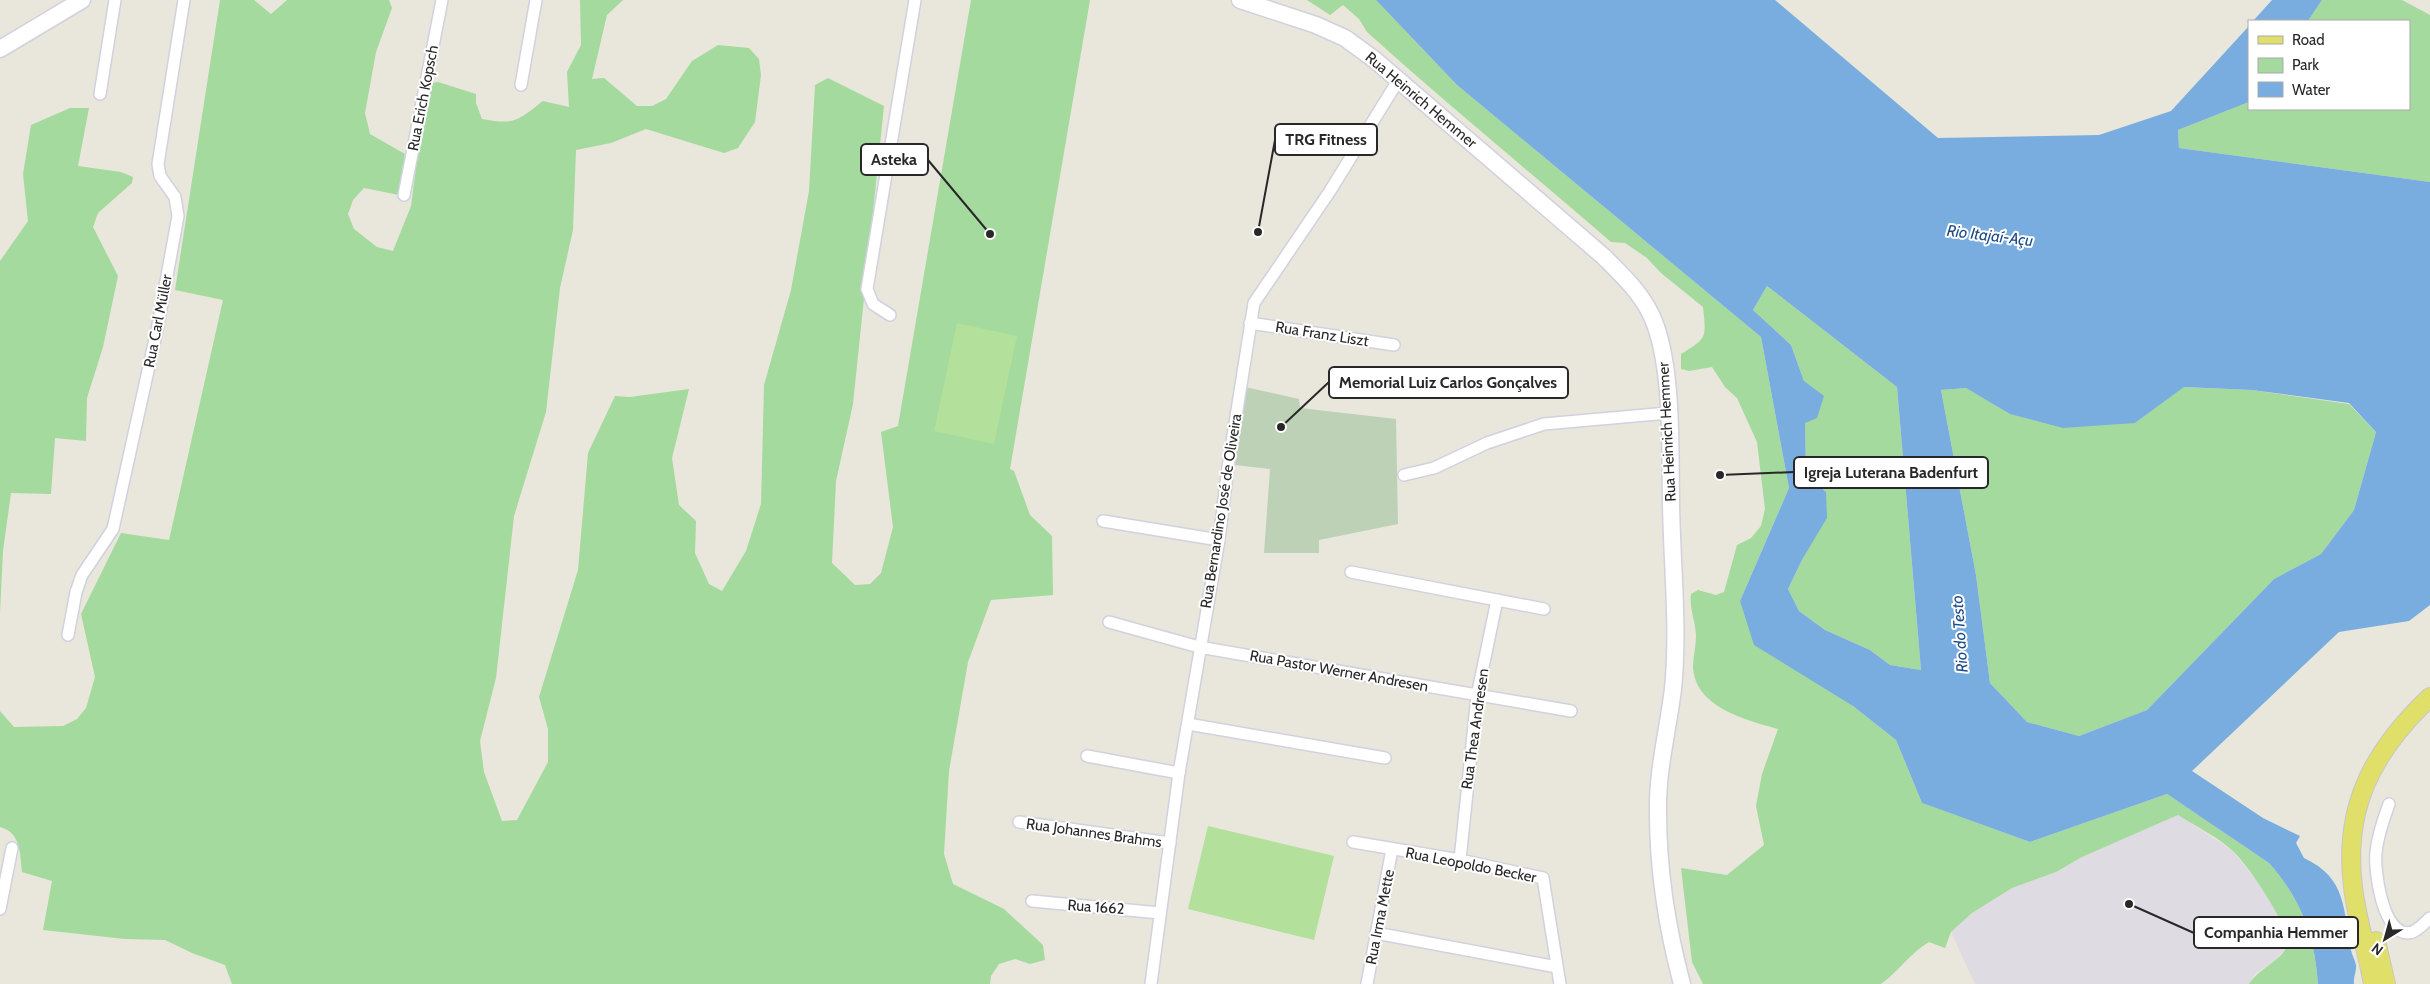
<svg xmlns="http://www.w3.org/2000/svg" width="2430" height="984" viewBox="0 0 2430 984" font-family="Cabin,sans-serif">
<rect width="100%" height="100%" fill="#e9e6db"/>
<polygon fill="#dfdbe2" points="2178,815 2233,851 2267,894 2285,932 2288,940 2286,948 2275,960 2255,974 2249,984 1975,984 1951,932 1972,913 2012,888 2056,872 2082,857"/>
<g fill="#a4da9e">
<path d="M220,0h34l17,14 16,-14h102l3,8 -16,44 -11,61 5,21 35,20 -6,41 -35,-7 -11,12 -5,14 6,15 23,18 16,4 18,-45 12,-92 9,-31 6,-1 38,12v9l6,16c33,6 35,2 61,-18l26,6 -2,-35 14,-27 -1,-45h43l-16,15 -15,64 12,-1 33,28h15l14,-7 26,-38 26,-16 31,3 10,11 2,16 -6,47 -17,26 -14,5 -78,-24 -35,14 -35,7 -3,80 -13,58 -14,124 -32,104 -18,162 -16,63 4,31 18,49 15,-1 31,-58v-33l-9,-32 39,-127 10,-117 27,-57 15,1 59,-8 -17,69 7,47 17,16 -1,32 14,31 13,7 24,-40 15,-47 3,-119 27,-95 18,-99 6,-106 13,-7 56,28 -31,298 -17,77 -4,82 23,22 15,-1 11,-11 12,-46 -12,-95 17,-6 73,-426h119l-80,469 4,2 16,44 22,21 1,59 -62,5 -23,62 -19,109 -5,83 9,30 51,25 39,36 2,15 -15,4 -15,-5 -16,5 -8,12 -1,8h-758l-7,-19 -33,-12 -27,-13 -40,-1 -82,-9 9,-49 -30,-9c-2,-18 -1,-40 -22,-45v-116l14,16 49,-1 14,-7 9,-11 9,-31 -14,-63 40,-81 48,7 54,-240 -48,-10z"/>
<path d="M1307,0h69l81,85 304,252 28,151 -49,113 113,105 43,34 26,63 108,39 137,-48 102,69c32,36 46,73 49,121h-69c9,-15 33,-24 37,-37 7,-18 -39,-83 -53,-96 -15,-14 -38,-25 -55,-36l-96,42 -26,15 -44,16 -40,25 -21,19 -6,16 -16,-6c-19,11 -30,29 -48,42h-178l-11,-22 -11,-94 46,7 37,-30 -8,-39 6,-32 16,-45c-31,-9 -83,-21 -85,-62 0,-10 3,-21 3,-31 0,-14 -7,-27 -5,-42l7,-4 18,5 8,-3 13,-47 14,-7 10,-12 4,-17 -8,-67 -20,-44 -12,-11 -13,-20 -23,4 -8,-2v-15c27,-16 25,-17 22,-47l-42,-34 -14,-15 -22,-15 -14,-1c-81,-70 -164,-138 -244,-210l-8,-13 -16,-14 -13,10z"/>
<polygon points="2322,0 2402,0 2430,15 2430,182 2179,148 2178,130 2249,102 2249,109 2409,109 2409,21 2308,21"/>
<polygon points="70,108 89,108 78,166 121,172 133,177 132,183 98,213 93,227 118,276 103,347 87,398 86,441 55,438 51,494 11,493 3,551 0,613 0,261 28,221 23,174 31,125"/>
<polygon points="1767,286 1897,387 1921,670 1890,665 1870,650 1825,630 1799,611 1788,589 1803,558 1826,492 1806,473 1804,381 1791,345 1753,310"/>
<polygon points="2183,387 2252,390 2349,404 2376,432 2354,510 2321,554 2274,579 2147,710 2079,736 2027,722 1990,683 1976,575 1941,390 1966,388 2011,414 2135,423"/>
</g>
<polygon fill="#bcd1b5" points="1245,387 1299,399 1300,408 1396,419 1398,524 1319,540 1319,553 1264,553 1270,469 1235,465"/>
<g fill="#b3e09a">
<polygon points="957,323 1017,336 994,444 934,431"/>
<polygon points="1208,826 1334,856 1314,940 1188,909"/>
</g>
<g fill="#79ade0" fill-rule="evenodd">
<path d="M1376,0h399l163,138 161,-3 72,-24 78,-85v76l-71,28 1,18 251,34v423l-21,16 -70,11 -147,139 71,47 37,18 -4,7 8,15c43,20 39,51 47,92 1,5 4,10 5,15 1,6 -3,12 -2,19h-36c-3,-48 -17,-85 -49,-121l-102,-69 -137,48 -108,-39 -26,-63 -43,-34 -99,-61 -14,-44 49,-113 -28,-151 -304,-252zM1767,286l130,101 24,283 -31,-5 -20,-15 -45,-20 -26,-19 -11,-22 15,-31 24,-40 -1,-26 -20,-19 -1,-50 12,-5 7,-22 -20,-15 -13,-36 -38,-35zM2184,387l68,3 97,13 27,29 -22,78 -33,44 -47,25 -127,131 -68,26 -52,-14 -37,-39 -14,-108 -35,-185 25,-2 44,26 53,14 72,-5z"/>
<polygon points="2272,0 2322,0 2308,21 2253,21"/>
</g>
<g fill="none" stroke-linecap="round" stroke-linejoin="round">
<g stroke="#d1d1df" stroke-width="14">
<g id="street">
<polyline points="521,85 536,0"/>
<polyline points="100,94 115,0"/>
<polyline points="404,195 442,0"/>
<polyline points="890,315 873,304 867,289 915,0"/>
<polyline points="1250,323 1394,345"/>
<polyline points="1404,475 1434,468 1487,443 1544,424 1668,413"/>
<polyline points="1103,521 1219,540"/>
<polyline points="1351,572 1544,609"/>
<polyline points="1109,622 1199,647 1571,711"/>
<polyline points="68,635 76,592 82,575 113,529 157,330 178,216 175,197 160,176 158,164 184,0"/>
<polyline points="1188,724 1385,758"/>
<polyline points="1087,756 1179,773"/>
<path d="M2389,804c-6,16 -11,31 -13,48 -2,18 6,81 32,81 8,0 16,-10 22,-15"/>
<polyline points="1019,822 1170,843"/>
<polyline points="1353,842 1460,860 1543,878 1560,984"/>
<polyline points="1460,860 1477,696 1497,600"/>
<polyline points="1032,901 1160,913"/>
<polyline points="0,909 12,848"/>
<polyline points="1376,933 1557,967"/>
<polyline points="1151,984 1179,773 1219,540 1228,467 1254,303 1330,191 1399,79"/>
<polyline points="1367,984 1392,849"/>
</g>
</g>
<g stroke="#d1d1df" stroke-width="19">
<g id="secondary">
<path d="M1240,0l76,25 29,13 30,22 228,196c20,20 42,40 52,68 18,49 15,127 16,180 1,61 8,124 2,185 -5,41 -16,82 -15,123 0,59 9,116 24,172"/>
<polyline points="0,49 82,0"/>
</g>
</g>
<g stroke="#c7c7c7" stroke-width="20">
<g id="primary">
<polyline points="2376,941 2386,984"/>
<path d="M2373,984c-6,-33 -16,-65 -20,-97 -10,-80 20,-136 77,-190"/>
</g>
</g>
<use href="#street" stroke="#fff" stroke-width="11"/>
<use href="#secondary" stroke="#fff" stroke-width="16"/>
<use href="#primary" stroke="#e0df6a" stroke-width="18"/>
</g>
<g text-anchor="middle" stroke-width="4" stroke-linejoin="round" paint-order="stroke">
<g font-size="15" fill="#282828" stroke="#fff">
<text transform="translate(423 98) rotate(-79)" y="5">Rua Erich Kopsch</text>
<text transform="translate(1421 100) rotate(40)" y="5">Rua Heinrich Hemmer</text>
<text transform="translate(158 321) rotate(-79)" y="5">Rua Carl Müller</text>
<text transform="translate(1322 334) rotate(9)" y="5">Rua Franz Liszt</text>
<text transform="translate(1667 432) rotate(-93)" y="5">Rua Heinrich Hemmer</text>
<text transform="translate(1221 511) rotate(-81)" y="5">Rua Bernardino José de Oliveira</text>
<text transform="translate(1339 671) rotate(10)" y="5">Rua Pastor Werner Andresen</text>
<text transform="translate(1475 729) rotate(-82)" y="5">Rua Thea Andresen</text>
<text transform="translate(1094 833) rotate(8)" y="5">Rua Johannes Brahms</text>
<text transform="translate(1471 865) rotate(11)" y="5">Rua Leopoldo Becker</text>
<text transform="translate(1096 907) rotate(4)" y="5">Rua 1662</text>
<text transform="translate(1380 917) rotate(-79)" y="5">Rua Irma Mette</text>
</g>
<g font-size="16" font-style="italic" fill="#1c4b88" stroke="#fff">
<text transform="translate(1990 235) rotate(7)" y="6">Rio Itajaí-Açu</text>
<text transform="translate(1959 634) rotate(-94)" y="6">Rio do Testo</text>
</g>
</g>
<path fill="none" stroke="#282828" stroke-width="2" d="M1258 232L1275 140M990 234L928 160M1281 427L1329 382M1720 475L1794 472M2129 904L2194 933"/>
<g fill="#282828" stroke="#fff" stroke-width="2">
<circle cx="1258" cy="232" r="5"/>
<circle cx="990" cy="234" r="5"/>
<circle cx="1281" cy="427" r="5"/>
<circle cx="1720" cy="475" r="5"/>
<circle cx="2129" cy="904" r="5"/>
</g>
<g fill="#fff" stroke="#282828" stroke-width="2">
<rect x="1275" y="124" width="102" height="31" rx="5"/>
<rect x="861" y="144" width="67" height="31" rx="5"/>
<rect x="1329" y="367" width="239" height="31" rx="5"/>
<rect x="1794" y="457" width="194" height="31" rx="5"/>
<rect x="2194" y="917" width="164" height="31" rx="5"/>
</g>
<g font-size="16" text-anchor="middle" font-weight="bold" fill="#282828">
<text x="1326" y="145">TRG Fitness</text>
<text x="894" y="165">Asteka</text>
<text x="1448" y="388">Memorial Luiz Carlos Gonçalves</text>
<text x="1891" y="478">Igreja Luterana Badenfurt</text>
<text x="2276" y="938">Companhia Hemmer</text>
</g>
<rect x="2248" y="20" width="162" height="90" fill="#ffffff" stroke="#a9a9a9"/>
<rect x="2258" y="36" width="25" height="8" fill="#e0df6a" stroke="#a9a9a9"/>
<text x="2292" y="45" font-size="15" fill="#282828">Road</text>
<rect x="2258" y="58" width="25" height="15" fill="#a4da9e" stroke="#a9a9a9"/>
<text x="2292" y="70" font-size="15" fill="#282828">Park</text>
<rect x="2258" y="82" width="25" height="15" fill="#79ade0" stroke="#a9a9a9"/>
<text x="2292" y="95" font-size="15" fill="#282828">Water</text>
<g transform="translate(2385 939) rotate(217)" stroke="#ffffff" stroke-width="4" paint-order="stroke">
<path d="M0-4L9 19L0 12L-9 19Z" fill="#282828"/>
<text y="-8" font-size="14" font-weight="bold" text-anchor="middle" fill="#282828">N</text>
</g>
</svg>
